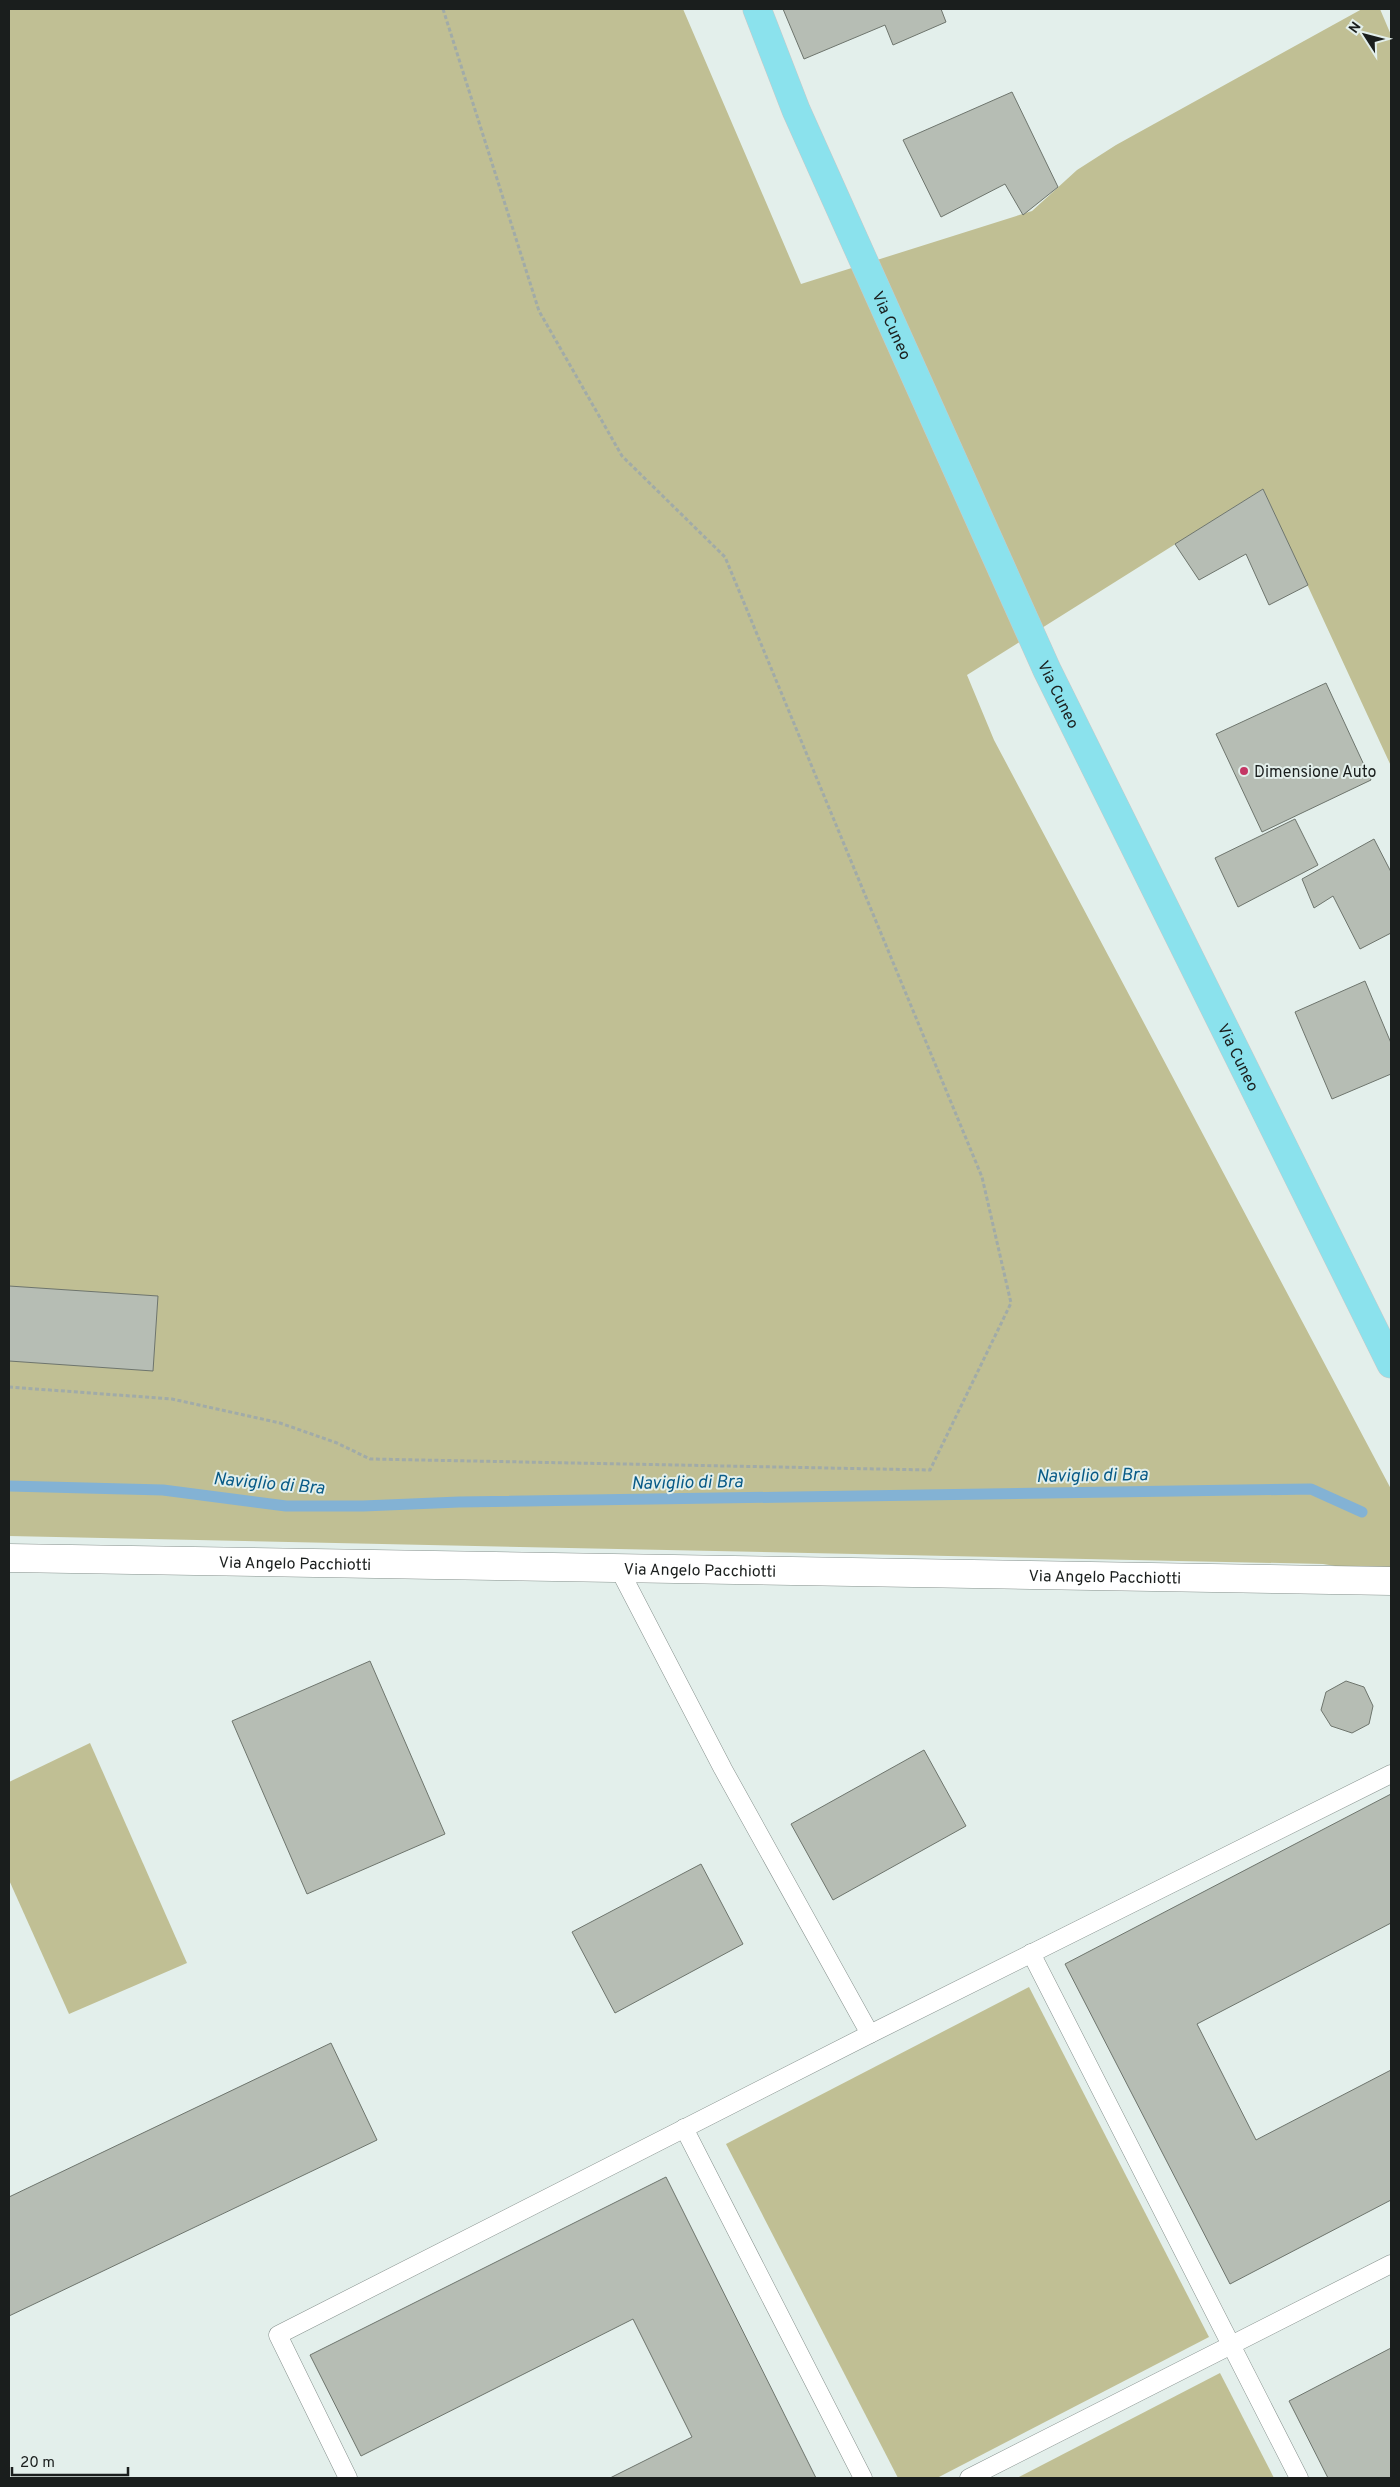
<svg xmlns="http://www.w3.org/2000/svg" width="1400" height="2487" viewBox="0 0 1400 2487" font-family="Overpass,sans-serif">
<rect width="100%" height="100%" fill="#e3efeb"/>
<g fill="#c0bf94">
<polygon points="9,9 683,9 801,284 1032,211 1077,170 1116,145 1362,9 1380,9 1391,35 1391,766 1263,489 967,675 994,740 1391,1489 1391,1575 1323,1564 9,1536"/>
<polygon points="90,1743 187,1963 69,2014 9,1880 9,1782"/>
<polygon points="1029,1987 1209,2337 937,2478 898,2478 726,2144"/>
<polygon points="1220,2373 1274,2478 1017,2478"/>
</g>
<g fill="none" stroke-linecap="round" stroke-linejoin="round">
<polyline stroke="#83b2d4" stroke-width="11" points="9,1486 163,1490 286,1506 363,1506 459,1502 1311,1489 1362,1512"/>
</g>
<g fill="#b6bdb4" stroke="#6e756d">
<polygon points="783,9 941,9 946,22 893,45 885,25 804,59"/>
<polygon points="1012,92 1058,187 1023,215 1005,184 941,217 903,140"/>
<polygon points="1263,489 1308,585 1269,605 1246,554 1199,580 1175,544"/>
<polygon points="1326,683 1371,780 1262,832 1216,734"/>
<polygon points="1295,819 1318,865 1238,907 1215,858"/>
<polygon points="1374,839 1391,872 1391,933 1360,949 1333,896 1314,908 1302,879"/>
<polygon points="1365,981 1391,1043 1391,1074 1332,1099 1295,1012"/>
<polygon points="9,1286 158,1296 153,1371 9,1361"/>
<polygon points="370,1661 445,1834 307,1894 232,1721"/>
<polygon points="1346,1681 1364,1687 1373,1706 1369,1724 1352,1733 1331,1726 1321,1710 1326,1692"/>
<polygon points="924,1750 966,1826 833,1900 791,1824"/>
<polygon points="1391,1794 1391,1923 1197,2024 1256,2140 1391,2070 1391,2200 1230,2284 1065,1964"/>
<polygon points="701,1864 743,1944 615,2013 572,1932"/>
<polygon points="331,2043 377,2140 9,2316 9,2197"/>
<polygon points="666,2177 816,2478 610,2478 692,2437 633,2319 361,2456 310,2355"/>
<polygon points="1391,2348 1391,2478 1328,2478 1289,2401"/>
</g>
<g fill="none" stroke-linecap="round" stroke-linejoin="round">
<g stroke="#86918d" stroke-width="19">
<g id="lane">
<polyline points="619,1569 723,1769 870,2034"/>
<polyline points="1031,1953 1299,2478"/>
<polyline points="684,2128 863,2478"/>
<polyline points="348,2478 278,2335 870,2034 1391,1774"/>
<polyline points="969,2478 1391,2264"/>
</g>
</g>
<g stroke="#86918d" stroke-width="29">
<g id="street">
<path id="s1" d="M9,1558l1382,23"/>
</g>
</g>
<g stroke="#c8c9c9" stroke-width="29">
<g id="primary">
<path id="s2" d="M757,9l39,101 251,560 344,694"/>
</g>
</g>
<polyline stroke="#a1aba8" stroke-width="3" stroke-dasharray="4 2.5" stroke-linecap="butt" points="9,1387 172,1399 280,1423 337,1443 370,1459 930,1470 1011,1303 982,1177 725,557 622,456 539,311 443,9"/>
<use href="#lane" stroke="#fff" stroke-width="18"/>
<use href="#street" stroke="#fff" stroke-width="28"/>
<use href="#primary" stroke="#8be2ed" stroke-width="28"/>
</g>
<circle fill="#c43664" stroke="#e3efeb" stroke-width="2" cx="1244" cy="771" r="5"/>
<g text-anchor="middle" stroke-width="4" stroke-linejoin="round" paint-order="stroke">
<g font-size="16" fill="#1a1e1d" stroke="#e3efeb">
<text dy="6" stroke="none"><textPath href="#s2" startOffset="344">Via Cuneo</textPath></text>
<text dy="6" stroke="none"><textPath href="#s2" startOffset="749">Via Cuneo</textPath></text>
<text dy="6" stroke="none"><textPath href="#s2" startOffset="1154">Via Cuneo</textPath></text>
<text dy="6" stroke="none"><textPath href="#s1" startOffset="286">Via Angelo Pacchiotti</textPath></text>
<text dy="6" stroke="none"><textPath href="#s1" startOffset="691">Via Angelo Pacchiotti</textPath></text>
<text dy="6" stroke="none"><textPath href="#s1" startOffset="1096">Via Angelo Pacchiotti</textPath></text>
</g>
<g font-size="16" fill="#1a1e1d" stroke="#e3efeb" text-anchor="start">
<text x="1254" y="777">Dimensione Auto</text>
</g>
<g font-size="18" font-style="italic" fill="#095b87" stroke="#e3efeb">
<text transform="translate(1092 1475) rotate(-1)" y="6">Naviglio di Bra</text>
<text transform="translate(687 1482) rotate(-1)" y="6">Naviglio di Bra</text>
<text transform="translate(269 1483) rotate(5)" y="6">Naviglio di Bra</text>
</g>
</g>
<rect width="1400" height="2487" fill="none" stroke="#1a1e1d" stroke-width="20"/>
<g transform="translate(1365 35) rotate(306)" stroke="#e3efeb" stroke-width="4" paint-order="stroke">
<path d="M0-4L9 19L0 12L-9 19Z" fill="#1a1e1d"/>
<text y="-8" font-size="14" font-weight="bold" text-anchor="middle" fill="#1a1e1d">N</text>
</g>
<path d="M12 2467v8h116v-8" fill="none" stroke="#1a1e1d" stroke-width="2.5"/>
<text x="20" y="2467" font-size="15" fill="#1a1e1d" stroke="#e3efeb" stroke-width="4" paint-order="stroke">20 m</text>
</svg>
